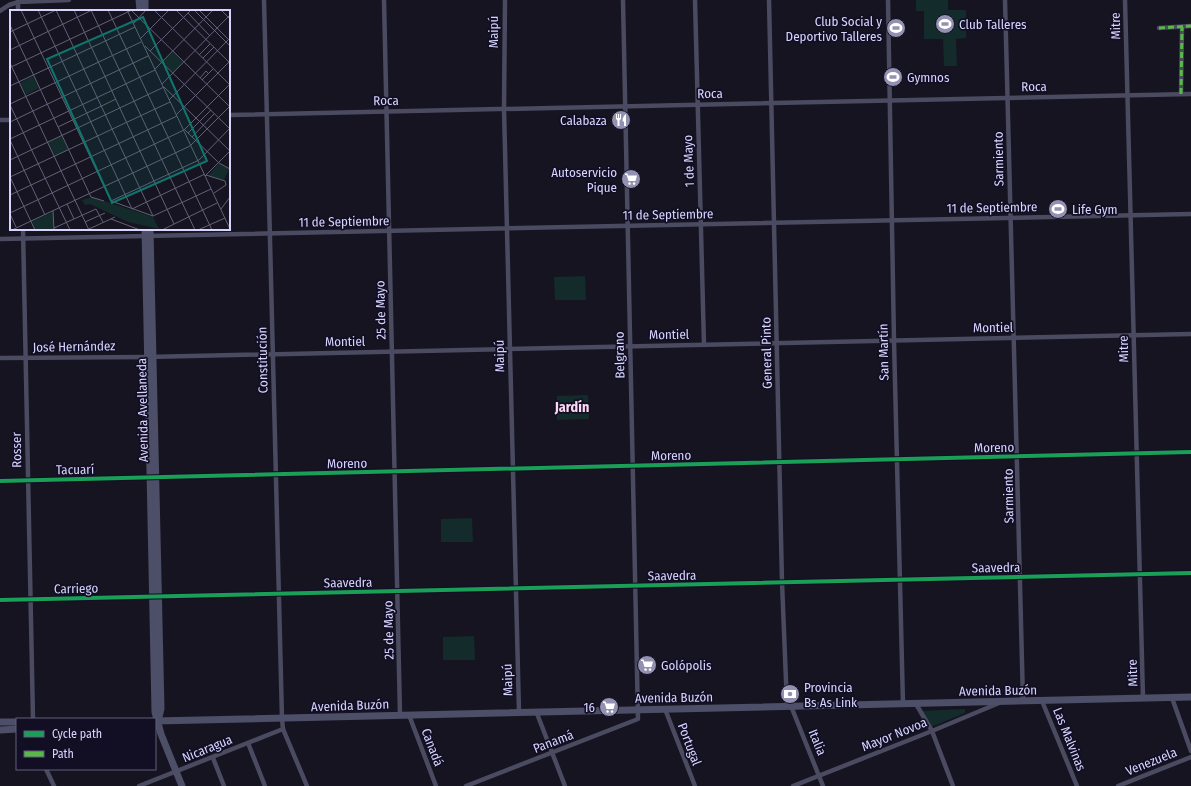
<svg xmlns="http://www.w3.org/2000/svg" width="1191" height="786" viewBox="0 0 1191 786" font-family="'Fira Sans Condensed',sans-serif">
<rect width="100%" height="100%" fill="#161420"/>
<g fill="#132b2a">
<polygon points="916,0 948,0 948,10 966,10 966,38 956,39 957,66 944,66 943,39 924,39 924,11 916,11"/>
<polygon points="585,276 586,300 555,300 554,277"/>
<polygon points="588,395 589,419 557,420 557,396"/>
<polygon points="472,518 473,542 441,542 441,519"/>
<polygon points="474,636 475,660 443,660 443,637"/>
<polygon points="965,709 965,713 931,727 920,711"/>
</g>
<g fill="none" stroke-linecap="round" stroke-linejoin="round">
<g stroke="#4a4a61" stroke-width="4.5">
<polyline points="264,0 282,719 283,729 307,786"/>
<polyline points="384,0 400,715"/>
<polyline points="505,0 504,109 519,712"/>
<polyline points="695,0 704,345"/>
<polyline points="769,0 782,582 787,706"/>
<polyline points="888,0 894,341 903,704"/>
<polyline points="1005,0 1023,701"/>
<polyline points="1125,0 1143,698"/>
<polyline points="18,2 18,11"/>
<polyline points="0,11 9,5 18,2 69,0"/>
<polyline points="1159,28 1191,26"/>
<polyline points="1181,94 1182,27"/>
<polyline points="229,115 1191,94"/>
<polyline points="0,120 11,120"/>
<polyline points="23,229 33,719"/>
<polyline points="0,239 1191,214"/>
<polyline points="0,358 147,357 1191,334"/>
<polyline points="0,481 1191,452"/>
<polyline points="0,600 1191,573"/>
<polyline points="1172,698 1191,751"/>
<polyline points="1042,701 1077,786"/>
<polyline points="916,704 932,731 953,786"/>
<polyline points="791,706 823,786"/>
<polyline points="665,709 695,786"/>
<polyline points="536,711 565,786"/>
<polyline points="409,715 436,786"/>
<polyline points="248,743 265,786"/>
<polyline points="213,758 224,786"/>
<polyline points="46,769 54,786"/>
<polyline points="139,786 283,729"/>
<polyline points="466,786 638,719 623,0"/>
<polyline points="793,786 932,731 999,703"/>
<polyline points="1118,786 1191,757"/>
</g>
<g stroke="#4d4e67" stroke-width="7">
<polyline points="139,0 140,11"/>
<polyline points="145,0 145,11"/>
<polyline points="145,229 155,712 161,734 182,786"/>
<polyline points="150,229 161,709 158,721"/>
<polyline points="155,721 1191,697"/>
<polyline points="0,722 17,722"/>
<polyline points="0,730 17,729"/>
</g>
<g stroke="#58b947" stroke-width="3" stroke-dasharray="6 3" stroke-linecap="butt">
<polyline points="1159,28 1191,26"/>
<polyline points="1181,94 1182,27"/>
</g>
<g stroke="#120f25" stroke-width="6">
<g id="cycleway">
<polyline points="0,481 1191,452"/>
<polyline points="0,600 1191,573"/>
</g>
</g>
<use href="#cycleway" stroke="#1a9f57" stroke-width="4"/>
</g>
<defs>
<g id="stadium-disc" transform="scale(1)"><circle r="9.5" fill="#9391b0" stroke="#120f25"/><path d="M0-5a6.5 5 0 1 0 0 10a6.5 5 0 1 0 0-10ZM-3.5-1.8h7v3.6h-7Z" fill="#fff"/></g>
<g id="restaurant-disc" transform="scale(1)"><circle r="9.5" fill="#9391b0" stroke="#120f25"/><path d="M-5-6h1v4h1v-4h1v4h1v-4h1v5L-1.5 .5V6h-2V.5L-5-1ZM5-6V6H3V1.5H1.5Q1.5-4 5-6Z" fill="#fff"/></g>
<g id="supermarket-disc" transform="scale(1)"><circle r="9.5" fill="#9391b0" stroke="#120f25"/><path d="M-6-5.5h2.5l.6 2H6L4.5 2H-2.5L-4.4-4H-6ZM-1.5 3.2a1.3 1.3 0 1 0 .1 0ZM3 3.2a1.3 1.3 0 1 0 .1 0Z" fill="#fff"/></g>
<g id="bank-disc" transform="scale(1)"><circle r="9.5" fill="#9391b0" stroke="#120f25"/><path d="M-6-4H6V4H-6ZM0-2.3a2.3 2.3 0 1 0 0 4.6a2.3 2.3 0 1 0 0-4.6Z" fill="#fff"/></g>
</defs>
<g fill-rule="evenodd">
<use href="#stadium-disc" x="945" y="24"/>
<use href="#stadium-disc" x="896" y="28"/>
<use href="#stadium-disc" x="893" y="77"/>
<use href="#restaurant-disc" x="621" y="120"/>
<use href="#supermarket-disc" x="631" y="179"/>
<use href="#stadium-disc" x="1058" y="209"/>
<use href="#supermarket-disc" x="647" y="665"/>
<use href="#bank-disc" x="790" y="694"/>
<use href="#supermarket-disc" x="609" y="707"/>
</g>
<g text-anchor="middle" stroke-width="3.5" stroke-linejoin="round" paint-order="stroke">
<g font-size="13" fill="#d7d5fe" stroke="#120f25" text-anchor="start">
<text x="882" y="26" text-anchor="end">Club Social y<tspan x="882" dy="15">Deportivo Talleres</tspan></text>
<text x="959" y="29">Club Talleres</text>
<text x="907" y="82">Gymnos</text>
<text x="607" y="125" text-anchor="end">Calabaza</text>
<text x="617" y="177" text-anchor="end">Autoservicio<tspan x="617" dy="15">Pique</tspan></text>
<text x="1072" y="214">Life Gym</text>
<text x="661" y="670">Golópolis</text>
<text x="804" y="692">Provincia<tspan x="804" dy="15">Bs As Link</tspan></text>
<text x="595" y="712" text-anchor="end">16</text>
</g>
<g font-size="13" fill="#d7d5fe" stroke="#120f25">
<text transform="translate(1115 26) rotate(-91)" y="5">Mitre</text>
<text transform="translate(493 32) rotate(-90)" y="5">Maipú</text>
<text transform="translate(1034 86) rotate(-1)" y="5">Roca</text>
<text transform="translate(710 93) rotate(-1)" y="5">Roca</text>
<text transform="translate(386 100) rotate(-1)" y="5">Roca</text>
<text transform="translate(998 159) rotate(-91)" y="5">Sarmiento</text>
<text transform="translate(688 161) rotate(-92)" y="5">1 de Mayo</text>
<text transform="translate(992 207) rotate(-1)" y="5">11 de Septiembre</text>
<text transform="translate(668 214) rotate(-1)" y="5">11 de Septiembre</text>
<text transform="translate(344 221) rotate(-1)" y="5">11 de Septiembre</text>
<text transform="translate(380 310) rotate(-91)" y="5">25 de Mayo</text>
<text transform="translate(993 327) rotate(-1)" y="5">Montiel</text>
<text transform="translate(669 334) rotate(-1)" y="5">Montiel</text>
<text transform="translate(345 341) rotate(-1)" y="5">Montiel</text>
<text transform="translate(74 346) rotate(-1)" y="5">José Hernández</text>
<text transform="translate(1123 349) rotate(-91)" y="5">Mitre</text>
<text transform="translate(883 352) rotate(-91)" y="5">San Martín</text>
<text transform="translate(766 353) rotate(-91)" y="5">General Pinto</text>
<text transform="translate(619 355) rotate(-91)" y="5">Belgrano</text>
<text transform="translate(499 356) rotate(-91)" y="5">Maipú</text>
<text transform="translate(262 360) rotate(-91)" y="5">Constitución</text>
<text transform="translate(142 410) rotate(-91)" y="5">Avenida Avellaneda</text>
<text transform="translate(994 447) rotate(-1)" y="5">Moreno</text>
<text transform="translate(16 450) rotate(-91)" y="5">Rosser</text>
<text transform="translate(671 455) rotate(-1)" y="5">Moreno</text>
<text transform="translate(347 463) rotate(-1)" y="5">Moreno</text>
<text transform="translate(75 469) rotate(-1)" y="5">Tacuarí</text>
<text transform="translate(1008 496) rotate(-91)" y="5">Sarmiento</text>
<text transform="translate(996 567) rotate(-1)" y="5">Saavedra</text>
<text transform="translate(672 575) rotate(-1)" y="5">Saavedra</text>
<text transform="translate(348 582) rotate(-1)" y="5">Saavedra</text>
<text transform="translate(76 588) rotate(-1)" y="5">Carriego</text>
<text transform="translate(388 630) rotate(-91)" y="5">25 de Mayo</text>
<text transform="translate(1132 673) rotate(-92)" y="5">Mitre</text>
<text transform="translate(507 680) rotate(-92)" y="5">Maipú</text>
<text transform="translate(998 690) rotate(-1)" y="5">Avenida Buzón</text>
<text transform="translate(674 697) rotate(-1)" y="5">Avenida Buzón</text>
<text transform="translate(350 705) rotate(-2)" y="5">Avenida Buzón</text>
<text transform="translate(894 734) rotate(-22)" y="5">Mayor Novoa</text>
<text transform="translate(1070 739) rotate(68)" y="5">Las Malvinas</text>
<text transform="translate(553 741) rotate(-21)" y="5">Panamá</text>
<text transform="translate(818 742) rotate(68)" y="5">Italia</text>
<text transform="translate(690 744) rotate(69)" y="5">Portugal</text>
<text transform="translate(433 747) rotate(69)" y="5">Canadá</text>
<text transform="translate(207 748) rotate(-22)" y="5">Nicaragua</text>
<text transform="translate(1151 761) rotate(-22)" y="5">Venezuela</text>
</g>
<g font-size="14" font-weight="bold" fill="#fed7f2" stroke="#120f25">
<text x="572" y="412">Jardín</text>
</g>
</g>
<g transform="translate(10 10)">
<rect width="220" height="220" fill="#161420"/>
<path d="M163,42l10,10 -10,11 -11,-11zM23,66l6,12 -13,7 -6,-12zM52,126l6,14 -13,6 -7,-14zM209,153l10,6 -5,11 -16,-4zM82,187l61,20 6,12 -31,-7 -38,-18 -5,1 -3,-5zM43,202v18h-18l-3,-9z" fill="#132b2a"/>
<path fill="none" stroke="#636179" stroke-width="1" d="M11,0l90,191M28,0l94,199M46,0l97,206M64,0l100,214M81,0l104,220M98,0l104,220M117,0l103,219M144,0l76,75M166,0l54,53M184,0l36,36M189,0l31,31M211,0l9,9M122,1l97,95M178,3l22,23M123,14l13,-14M0,15l81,172 13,4M0,22l46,-22M130,29l29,-29M135,36l84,82M0,40l82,-40M140,41l41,-41M189,45l11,-11M193,48l11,-11M0,53l79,167M1,57l121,-57M145,59l58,-59M190,68l6,-7 3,3M192,70l11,-11M152,74l68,-69M0,76l125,-59M159,90l61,-62M0,94l131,-62M0,95l60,125M166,105l54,-54M0,112l138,-66M48,117l58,-28M175,120l34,33 11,6M178,123l23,-23M182,127l22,-23M0,129l145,-69M0,130l35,75M0,150l154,-73 66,64M196,165l19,6 1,4M195,166l24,-24M0,167l160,-75M0,167l25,53M204,183l12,-8M0,185l167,-79M101,191l88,-41 31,-32M101,191l42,15M57,194l7,15M122,199l73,-35M211,199l9,-12M43,201l1,19M0,203l174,-83 46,-46M0,204l6,13M143,206l58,-27M101,209l29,11M75,212l20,-9M44,218l42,-19 7,13M79,219l26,-12M2,220l178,-84 40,-40M152,220l55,-27M188,220l27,-12"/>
<path fill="#0f766e" fill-opacity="0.15" stroke="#0f766e" stroke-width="2" d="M133,7l64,144 -95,42 -65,-144z"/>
<rect width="220" height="220" fill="none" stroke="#d7d5fe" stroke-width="2"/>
</g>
<rect x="16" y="718" width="140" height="52" fill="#120f25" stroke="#615e7c"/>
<rect x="24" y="731" width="20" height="6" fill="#1a9f57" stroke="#615e7c"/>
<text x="52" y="738" font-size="12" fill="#d7d5fe">Cycle path</text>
<rect x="24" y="751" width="20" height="6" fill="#58b947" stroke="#615e7c"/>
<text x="52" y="758" font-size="12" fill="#d7d5fe">Path</text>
</svg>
